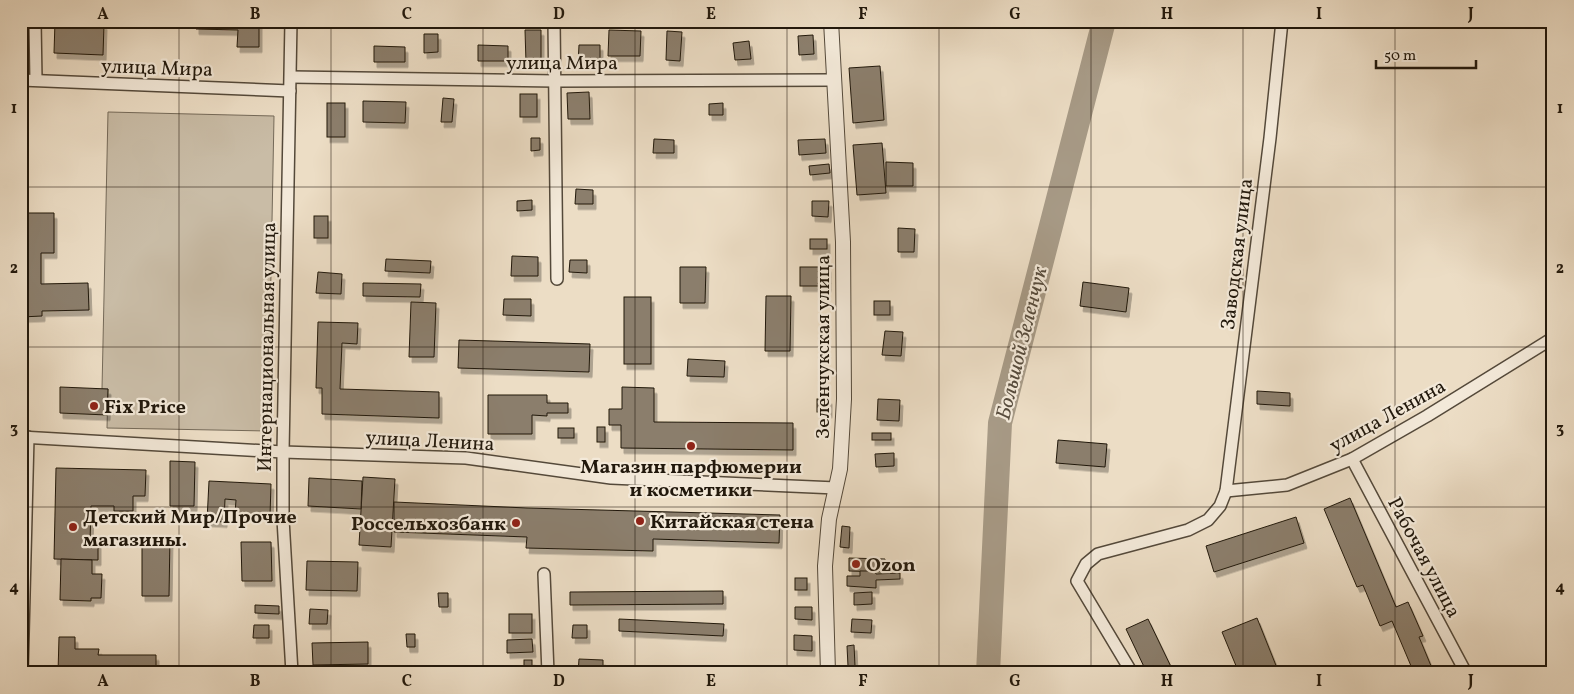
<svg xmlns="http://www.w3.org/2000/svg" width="1574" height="694" viewBox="0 0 1574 694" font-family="Vollkorn,serif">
<defs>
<filter id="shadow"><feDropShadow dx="3" dy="5.5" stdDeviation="0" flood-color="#0004"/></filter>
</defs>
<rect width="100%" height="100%" fill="#ecddc5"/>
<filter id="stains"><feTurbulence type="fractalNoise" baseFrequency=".004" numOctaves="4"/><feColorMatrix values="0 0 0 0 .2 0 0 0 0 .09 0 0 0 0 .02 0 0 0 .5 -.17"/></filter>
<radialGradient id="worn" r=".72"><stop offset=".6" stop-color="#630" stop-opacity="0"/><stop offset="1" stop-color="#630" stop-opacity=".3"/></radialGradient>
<polygon fill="#c9bca6" stroke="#756a59" points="108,112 274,116 268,431 107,428 108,389 102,389"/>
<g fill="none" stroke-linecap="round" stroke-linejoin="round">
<polyline stroke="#a79a86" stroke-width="24" points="988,673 1000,423 1104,21"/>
</g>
<g fill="#8b7e6c" stroke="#21180c" filter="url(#shadow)">
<polygon points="55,21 104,24 103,55 54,53"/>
<polygon points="196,21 259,21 259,47 237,47 238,30 196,29"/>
<polygon points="525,30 541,30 541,63 526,63"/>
<polygon points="609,30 641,31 640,56 608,56"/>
<polygon points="667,31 682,32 680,61 666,60"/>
<polygon points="424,34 438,34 438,52 424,53"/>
<polygon points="813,35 814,54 799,55 798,36"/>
<polygon points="749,41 751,59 735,60 733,43"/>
<polygon points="478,45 508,46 508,61 478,61"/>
<polygon points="579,45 600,45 600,64 578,64"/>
<polygon points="374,46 405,47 405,62 374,62"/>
<polygon points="880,66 884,120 853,123 849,68"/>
<polygon points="589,92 590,119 568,119 567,93"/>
<rect x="520" y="94" width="17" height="23"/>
<polygon points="443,98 454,99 452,122 441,122"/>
<polygon points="363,101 406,102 405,123 363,122"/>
<rect x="327" y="103" width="18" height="34"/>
<polygon points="723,103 723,115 709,115 709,104"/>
<polygon points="531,138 540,138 540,150 531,151"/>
<polygon points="654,139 674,140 674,153 653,153"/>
<polygon points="825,139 826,153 799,155 798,140"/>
<polygon points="882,143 886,193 857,195 853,145"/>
<polygon points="886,162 913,163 913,186 886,186"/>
<polygon points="829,164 830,173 810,175 809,166"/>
<polygon points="576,189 593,190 593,204 575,204"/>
<polygon points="532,200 532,210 517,211 517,201"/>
<polygon points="812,201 829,201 828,217 812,216"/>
<polygon points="21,213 54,213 54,253 41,253 41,284 88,283 89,310 42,311 42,316 21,317"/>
<rect x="314" y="216" width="14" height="22"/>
<polygon points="898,228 915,229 914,252 898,252"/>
<rect x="810" y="239" width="17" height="10"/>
<polygon points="512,256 538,257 538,276 511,276"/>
<polygon points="386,259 431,261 430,273 385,271"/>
<polygon points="570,260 587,260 587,273 569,272"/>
<polygon points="680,267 706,267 705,303 680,303"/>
<rect x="800" y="267" width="28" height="19"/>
<polygon points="318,272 342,274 341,294 316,293"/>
<polygon points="1083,282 1129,288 1126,312 1080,306"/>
<polygon points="363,283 421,284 420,297 363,296"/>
<polygon points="766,296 791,296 790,351 765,351"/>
<rect x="624" y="297" width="27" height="67"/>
<polygon points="504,299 531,299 531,316 503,315"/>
<rect x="874" y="301" width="16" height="14"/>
<polygon points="411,302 436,303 434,357 409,357"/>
<polygon points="318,322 358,323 357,344 342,343 340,389 439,392 439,418 322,414 322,388 316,388"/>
<polygon points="885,331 903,332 901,356 882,355"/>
<polygon points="459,340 590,344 589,372 458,368"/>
<polygon points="688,359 725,361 724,377 687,376"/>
<polygon points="60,387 108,389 107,415 60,413"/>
<polygon points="622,387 654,388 654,422 793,423 793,450 621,448 621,425 609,425 609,409 622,409"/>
<polygon points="1257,391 1290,393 1290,406 1257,404"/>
<polygon points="488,395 547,395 547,403 568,403 568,413 547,413 547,416 532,415 532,434 488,434"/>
<rect x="817" y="399" width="12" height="13"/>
<polygon points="878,399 900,400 899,421 877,420"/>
<rect x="597" y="427" width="8" height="15"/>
<rect x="558" y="428" width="16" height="10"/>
<rect x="872" y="433" width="19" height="7"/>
<polygon points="1058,440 1107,444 1105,467 1056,463"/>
<polygon points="894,453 894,466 876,467 875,454"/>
<polygon points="170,461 195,462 194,506 170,506"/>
<polygon points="56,468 146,470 145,496 133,496 133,511 114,511 114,506 91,506 90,542 98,542 98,560 54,559"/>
<polygon points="363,477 395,479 391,547 359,545"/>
<polygon points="309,478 362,481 361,509 308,506"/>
<polygon points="209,481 271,484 270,516 235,514 236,500 225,499 224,522 207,521"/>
<polygon points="1350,498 1396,607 1408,602 1423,636 1419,637 1434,673 1414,673 1392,621 1380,626 1363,585 1357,587 1324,509"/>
<polygon points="394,502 527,508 780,515 779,543 653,539 653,551 526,548 527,537 394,532"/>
<polygon points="1296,517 1304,543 1214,572 1206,546"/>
<polygon points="842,526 850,527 849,548 840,547"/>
<polygon points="142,536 170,536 169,596 142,596"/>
<polygon points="241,542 271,542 272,581 242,581"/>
<polygon points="849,558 885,559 885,572 849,571"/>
<polygon points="61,559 92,560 92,574 102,574 101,598 91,598 91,601 60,600"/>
<polygon points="307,561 358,562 357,591 306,590"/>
<polygon points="860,571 875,571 876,574 900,573 900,579 876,580 876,588 847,586 847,576 860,576"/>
<rect x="795" y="578" width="12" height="12"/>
<polygon points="723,591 723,604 570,605 570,592"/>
<polygon points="872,592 872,604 854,605 854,593"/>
<polygon points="438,593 448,593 448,607 439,607"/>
<polygon points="255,605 279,606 279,614 255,613"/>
<polygon points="795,607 812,607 812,620 795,619"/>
<polygon points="310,609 328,610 327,624 309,624"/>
<rect x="509" y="614" width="23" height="19"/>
<polygon points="1257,618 1279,673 1239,673 1222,632"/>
<polygon points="619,619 724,624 723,636 619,631"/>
<polygon points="852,619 872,620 871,633 851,632"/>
<polygon points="1148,619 1174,673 1147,673 1126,629"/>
<polygon points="254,625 269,625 269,638 253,638"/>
<polygon points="573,625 587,625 587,638 572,638"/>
<polygon points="406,634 415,634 415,647 407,647"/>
<polygon points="794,635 812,636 812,651 794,650"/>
<polygon points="59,637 75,637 75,649 99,649 98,655 156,655 156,673 58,673"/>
<polygon points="532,639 533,652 507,653 507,640"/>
<polygon points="368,642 368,664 313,665 312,643"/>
<polygon points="854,645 855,666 848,666 847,646"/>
<polygon points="579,659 603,660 603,673 578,673"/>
<rect x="524" y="660" width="8" height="11"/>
</g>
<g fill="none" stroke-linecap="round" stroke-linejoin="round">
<g stroke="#54493a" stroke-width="14">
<g id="minor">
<polyline points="35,21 36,80"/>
<polyline points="291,21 283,452 283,519 292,673"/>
<polyline points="554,21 557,279"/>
<polyline points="291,77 555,81 834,80"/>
<polyline points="21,80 290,91"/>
<polyline points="21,437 283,452 466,458 611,478 836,488"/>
<polyline points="1352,459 1466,673"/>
<polyline points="1226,491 1287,485 1352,459 1427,416 1553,338"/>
<polyline points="544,574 548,673"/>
<polyline points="22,673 28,437"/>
<polyline points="1132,673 1077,581 1086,564 1098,554 1188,530 1208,520 1220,506 1226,491 1270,138 1282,21"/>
</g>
</g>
<g stroke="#54493a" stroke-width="16">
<polyline id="tertiary" points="828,673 825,566 829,519 840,469 844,399 843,242 831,21"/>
</g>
<use href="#minor" stroke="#f3e9d9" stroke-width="11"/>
<use href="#tertiary" stroke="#f3e9d9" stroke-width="14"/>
</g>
<path fill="none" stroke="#21180c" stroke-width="1" stroke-opacity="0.55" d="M179,21v652M331,21v652M483,21v652M635,21v652M787,21v652M939,21v652M1091,21v652M1243,21v652M1395,21v652M21,187h1532M21,347h1532M21,507h1532"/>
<g fill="#8f2418" stroke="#f3e9d9" stroke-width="2">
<circle cx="94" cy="406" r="5"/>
<circle cx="691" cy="446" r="5"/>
<circle cx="640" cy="521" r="5"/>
<circle cx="516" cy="523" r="5"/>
<circle cx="73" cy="527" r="5"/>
<circle cx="856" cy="564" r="5"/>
</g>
<g text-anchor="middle" stroke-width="4.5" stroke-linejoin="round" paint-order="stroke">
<g font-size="20" fill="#21180c" stroke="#f3e9d9">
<text x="562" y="69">улица Мира</text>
<text transform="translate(157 67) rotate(2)" y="7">улица Мира</text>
<text transform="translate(1236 254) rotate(-83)" y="7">Заводская улица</text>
<text transform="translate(266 347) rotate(-89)" y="7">Интернациональная улица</text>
<text transform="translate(822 347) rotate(-90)" y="7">Зеленчукская улица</text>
<text transform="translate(1387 415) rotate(-29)" y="7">улица Ленина</text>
<text transform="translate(430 440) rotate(3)" y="7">улица Ленина</text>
<text transform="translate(1425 557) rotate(62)" y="7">Рабочая улица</text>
</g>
<g font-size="20" font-weight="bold" fill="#21180c" stroke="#f3e9d9" text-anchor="start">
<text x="104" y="413">Fix Price</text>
<text x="691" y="473" text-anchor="middle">Магазин парфюмерии<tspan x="691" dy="23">и косметики</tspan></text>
<text x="83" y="523">Детский Мир/Прочие<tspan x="83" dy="23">магазины.</tspan></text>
<text x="650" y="528">Китайская стена</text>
<text x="506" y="530" text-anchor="end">Россельхозбанк</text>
<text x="866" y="571">Ozon</text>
</g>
<g font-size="21" font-style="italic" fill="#574c3d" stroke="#f3e9d9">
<text transform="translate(1021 343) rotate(-76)" y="7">Большой Зеленчук</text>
</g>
</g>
<rect width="1574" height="694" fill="none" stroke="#ecddc5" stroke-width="55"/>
<path d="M1376 60v8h100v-8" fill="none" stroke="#21180c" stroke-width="2.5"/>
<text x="1384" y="60" font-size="15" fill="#21180c" stroke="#f3e9d9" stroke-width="4" paint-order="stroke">50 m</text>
<rect x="28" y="28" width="1518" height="638" fill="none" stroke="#21180c" stroke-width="2"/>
<g font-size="16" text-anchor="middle" font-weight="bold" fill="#21180c">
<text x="103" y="19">A</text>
<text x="255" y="19">B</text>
<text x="407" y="19">C</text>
<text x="559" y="19">D</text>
<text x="711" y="19">E</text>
<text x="863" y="19">F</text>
<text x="1015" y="19">G</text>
<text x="1167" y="19">H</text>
<text x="1319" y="19">I</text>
<text x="1471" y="19">J</text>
<text x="14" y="113">1</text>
<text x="1560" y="113">1</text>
<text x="14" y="273">2</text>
<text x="1560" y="273">2</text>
<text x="14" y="433">3</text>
<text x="1560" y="433">3</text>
<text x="14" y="592">4</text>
<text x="1560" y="592">4</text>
<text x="103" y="686">A</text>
<text x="255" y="686">B</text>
<text x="407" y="686">C</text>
<text x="559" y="686">D</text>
<text x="711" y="686">E</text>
<text x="863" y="686">F</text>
<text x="1015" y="686">G</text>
<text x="1167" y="686">H</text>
<text x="1319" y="686">I</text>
<text x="1471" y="686">J</text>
</g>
<rect width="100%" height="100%" filter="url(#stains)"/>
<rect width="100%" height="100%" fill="url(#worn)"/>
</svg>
